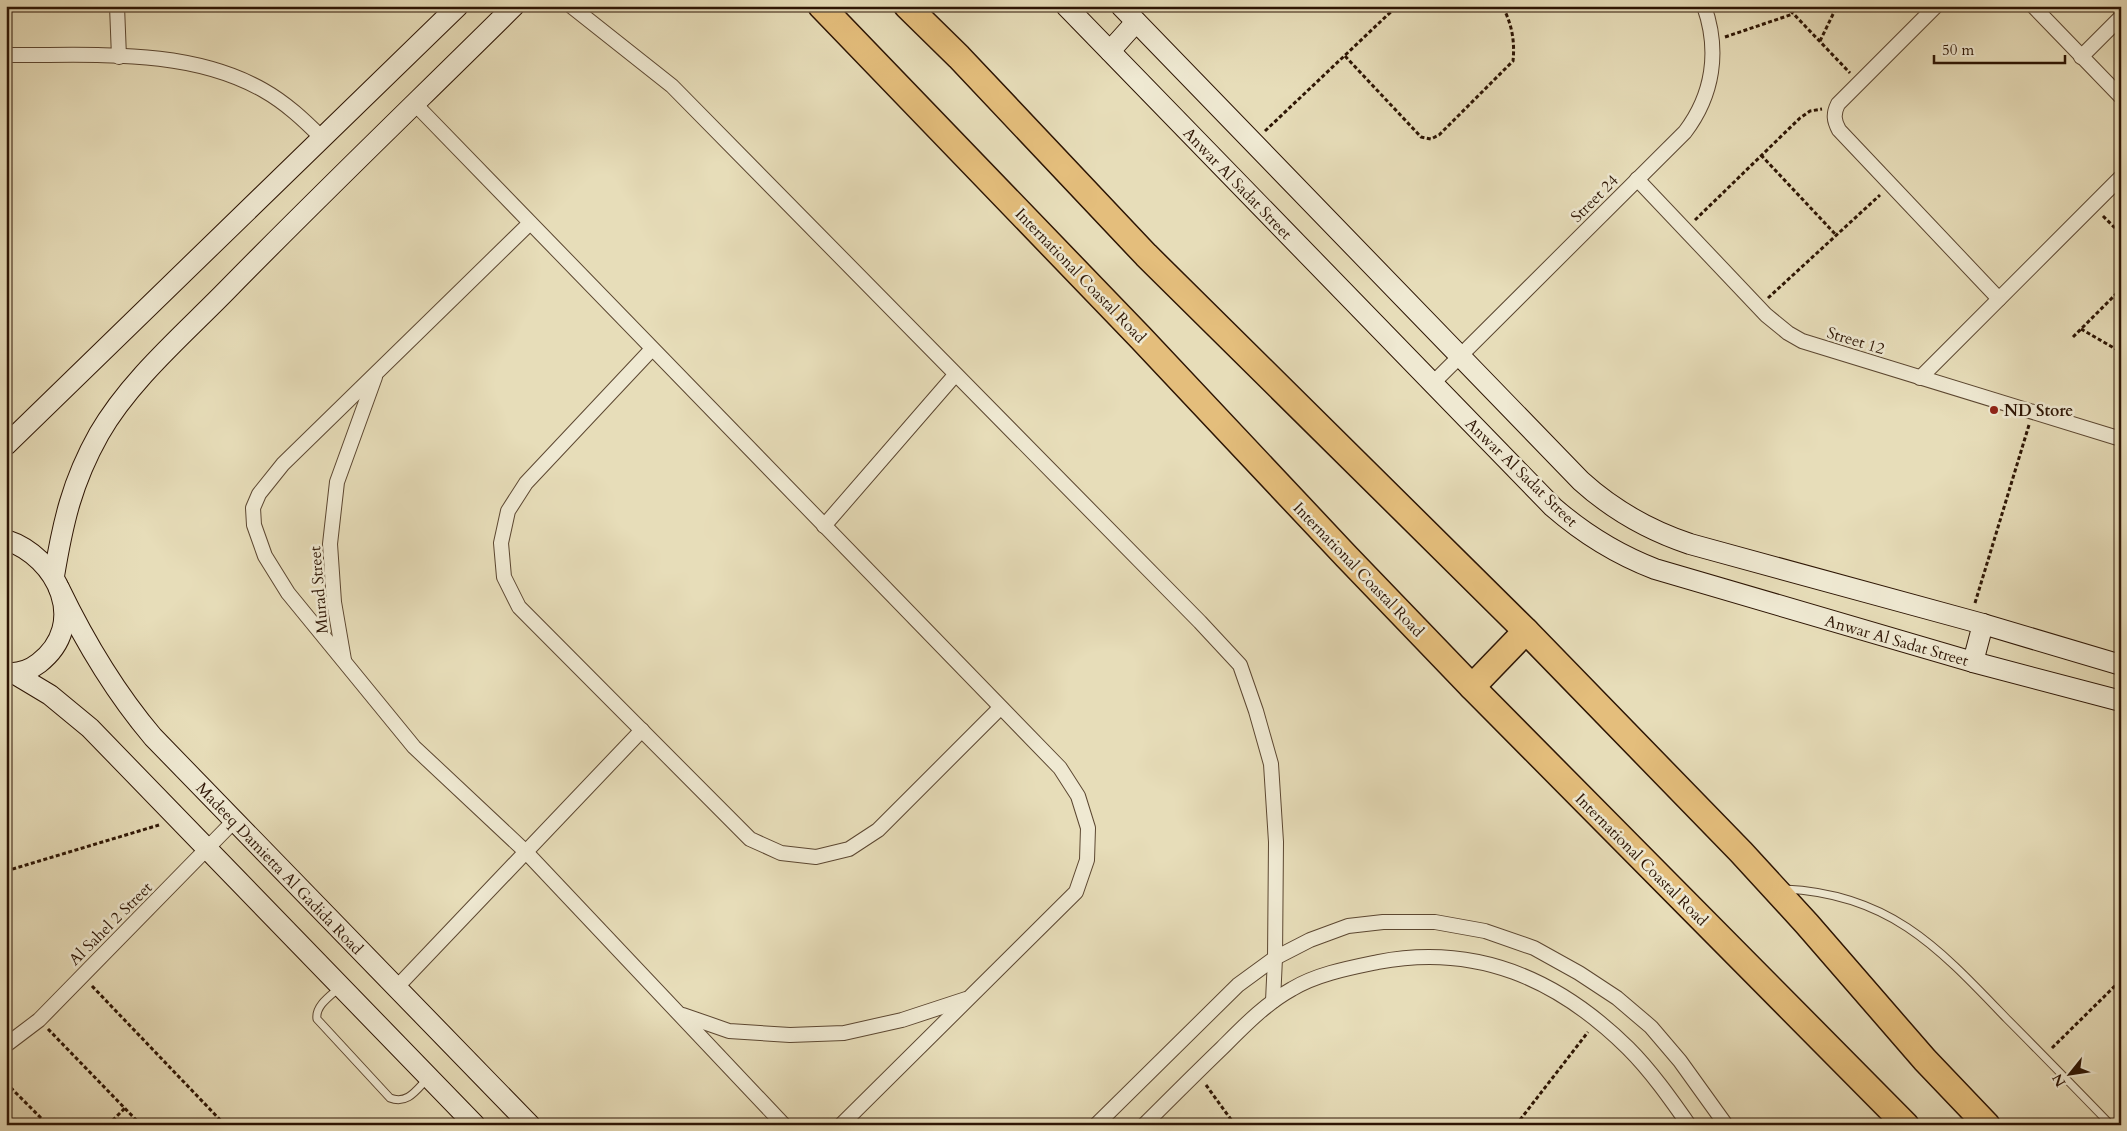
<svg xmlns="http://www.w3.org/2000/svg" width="2127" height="1131" viewBox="0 0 2127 1131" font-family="Cardo,serif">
<rect width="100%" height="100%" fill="#e7ddb9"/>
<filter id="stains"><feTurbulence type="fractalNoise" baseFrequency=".004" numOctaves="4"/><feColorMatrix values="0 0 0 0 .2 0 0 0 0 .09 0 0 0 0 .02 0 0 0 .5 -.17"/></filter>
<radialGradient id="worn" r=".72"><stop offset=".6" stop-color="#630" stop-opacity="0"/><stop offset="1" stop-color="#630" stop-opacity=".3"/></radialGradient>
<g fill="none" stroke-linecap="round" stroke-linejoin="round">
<g stroke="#5c4731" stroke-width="9">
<g id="lane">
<path d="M1785,889c105,5 154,59 222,130 35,35 69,70 104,106"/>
<path d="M339,988c-9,8 -24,18 -22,31l73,79c18,7 27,-9 38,-20"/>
</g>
</g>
<g stroke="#5c4731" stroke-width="16">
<g id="street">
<polyline points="117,6 119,57"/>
<polyline points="571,6 672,86 1200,622 1240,665 1256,711 1271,764 1276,842 1275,958 1273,1001"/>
<path d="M1936,6l-98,98c-5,10 -4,17 1,26l160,169"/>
<polyline points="2033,6 2121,97"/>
<path d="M6,55c86,1 181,-8 257,35 23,13 41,30 59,48"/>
<polyline points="2081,57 2121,17"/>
<polyline points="415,104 1060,768 1078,796 1088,828 1087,860 1076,892 841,1125"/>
<polyline points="1637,179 1766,315 1788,333 1802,341 2121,439"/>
<polyline points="530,223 283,464 259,494 253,508 254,525 265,556 288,593 414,747 526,852 784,1125"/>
<polyline points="652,349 526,483 508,511 501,543 504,577 519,607 750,839 781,853 816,857 849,849 878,830 1000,708"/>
<polyline points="1920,378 2121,177"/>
<path d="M1433,383l252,-251c28,-37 35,-81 19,-126"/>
<polyline points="824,526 955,375"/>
<polyline points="344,660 334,602 330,544 337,482 375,377"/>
<polyline points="397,987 642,730"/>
<polyline points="683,1015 729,1031 790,1035 844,1033 902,1020 966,999"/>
<polyline points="6,1045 39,1020 234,821"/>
<polyline points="1096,1125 1238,985 1275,958 1310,940 1348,926 1383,922 1435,922 1485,931 1534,948 1579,973 1617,998 1651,1027 1680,1061 1726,1125"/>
<path d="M1144,1125c26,-26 52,-52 78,-77 22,-22 43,-44 70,-59 25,-15 57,-21 86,-27 99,-19 180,17 250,86 23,23 42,50 61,77"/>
</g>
</g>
<g stroke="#2d1504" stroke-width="22">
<g id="secondary">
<path d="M1066,6l487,501c31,27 63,47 102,62l318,93 148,39"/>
<path d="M1121,6l460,475c32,29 67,49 109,63l293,80 138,41"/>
<polyline points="1110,51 1136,22"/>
<polyline points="6,445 458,6"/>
<path d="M6,540c52,17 83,84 33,123 -9,7 -20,11 -32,10"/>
<path d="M54,576c9,-54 18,-94 45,-142 31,-54 85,-100 128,-144 94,-96 191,-189 287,-284"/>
<path d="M59,588c26,54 55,103 94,149l377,388"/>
<polyline points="1973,662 1983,624"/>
<polyline points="15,674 50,695 90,728 475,1125"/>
</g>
</g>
<g stroke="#2d1504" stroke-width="28">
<g id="highway">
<polyline points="821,6 1140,337 1346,556 1472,687 1906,1125"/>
<polyline points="907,6 959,57 1146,255 1526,631 1741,852 1807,924 1925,1060 1987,1125"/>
<polyline points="1472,687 1526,631"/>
</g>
</g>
<g stroke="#2d1504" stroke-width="3" stroke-dasharray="4 2.5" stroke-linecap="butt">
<polyline points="1786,6 1850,73"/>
<polyline points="1725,37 1793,14"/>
<polyline points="1820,41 1837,6"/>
<path d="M1345,56l76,81 10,2 8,-4 74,-74c2,-19 -1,-38 -11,-55"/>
<polyline points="1265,131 1397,6"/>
<polyline points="1761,155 1836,235"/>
<polyline points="2103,216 2121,234"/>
<polyline points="1695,220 1800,118 1810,111 1822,109"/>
<polyline points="1768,298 1880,195"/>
<polyline points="2081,329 2121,352"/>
<polyline points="2073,337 2121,289"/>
<polyline points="1975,603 2029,425"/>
<polyline points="6,871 159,825"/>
<polyline points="92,986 225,1125"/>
<polyline points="48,1029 141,1125"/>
<polyline points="2052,1048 2121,980"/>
<polyline points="6,1083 48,1125"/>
<polyline points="1206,1085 1235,1125"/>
<polyline points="108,1125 125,1108"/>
<polyline points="1516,1125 1588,1032"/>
</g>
<use href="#lane" stroke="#efe9d2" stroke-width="7"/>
<use href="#street" stroke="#efe9d2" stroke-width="14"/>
<use href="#secondary" stroke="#efe9d2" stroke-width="20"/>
<use href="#highway" stroke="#e4be7c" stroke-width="25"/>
</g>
<circle fill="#8f2418" stroke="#efe9d2" stroke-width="2" cx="1994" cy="410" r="5"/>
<g text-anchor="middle" stroke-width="5" stroke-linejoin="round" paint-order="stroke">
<g font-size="16" fill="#2d1504" stroke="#efe9d2">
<text transform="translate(1238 183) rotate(46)" y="6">Anwar Al Sadat Street</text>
<text transform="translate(1594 198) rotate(-45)" y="6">Street 24</text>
<text transform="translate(1081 275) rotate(46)" y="6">International Coastal Road</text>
<text transform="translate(1856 340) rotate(17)" y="6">Street 12</text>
<text transform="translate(1522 472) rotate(44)" y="6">Anwar Al Sadat Street</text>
<text transform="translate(1359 569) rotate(46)" y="6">International Coastal Road</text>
<text transform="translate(318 590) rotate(-95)" y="6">Murad Street</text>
<text transform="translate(1897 640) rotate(16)" y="6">Anwar Al Sadat Street</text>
<text transform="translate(1642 859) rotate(45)" y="6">International Coastal Road</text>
<text transform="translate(280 868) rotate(46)" y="6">Madeeq Damietta Al Gadida Road</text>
<text transform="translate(110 923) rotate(-45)" y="6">Al Sahel 2 Street</text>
</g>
<g font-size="16" font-weight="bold" fill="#2d1504" stroke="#efe9d2" text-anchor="start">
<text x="2004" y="416">ND Store</text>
</g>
</g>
<rect width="2127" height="1131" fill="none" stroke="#e7ddb9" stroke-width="25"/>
<rect x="8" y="8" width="2112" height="1116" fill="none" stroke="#2d1504" stroke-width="2.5"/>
<rect x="12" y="12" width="2102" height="1106" fill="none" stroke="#2d1504"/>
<g transform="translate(2070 1074) rotate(240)" stroke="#efe9d2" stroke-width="4" paint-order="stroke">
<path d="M0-4L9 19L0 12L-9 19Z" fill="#2d1504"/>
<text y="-8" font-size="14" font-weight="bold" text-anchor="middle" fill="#2d1504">N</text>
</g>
<path d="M1934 55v8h131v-8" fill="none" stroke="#2d1504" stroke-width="2.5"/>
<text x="1942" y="55" font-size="15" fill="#2d1504" stroke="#efe9d2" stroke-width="4" paint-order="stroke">50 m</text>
<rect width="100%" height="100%" filter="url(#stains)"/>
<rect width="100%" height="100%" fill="url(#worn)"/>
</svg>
